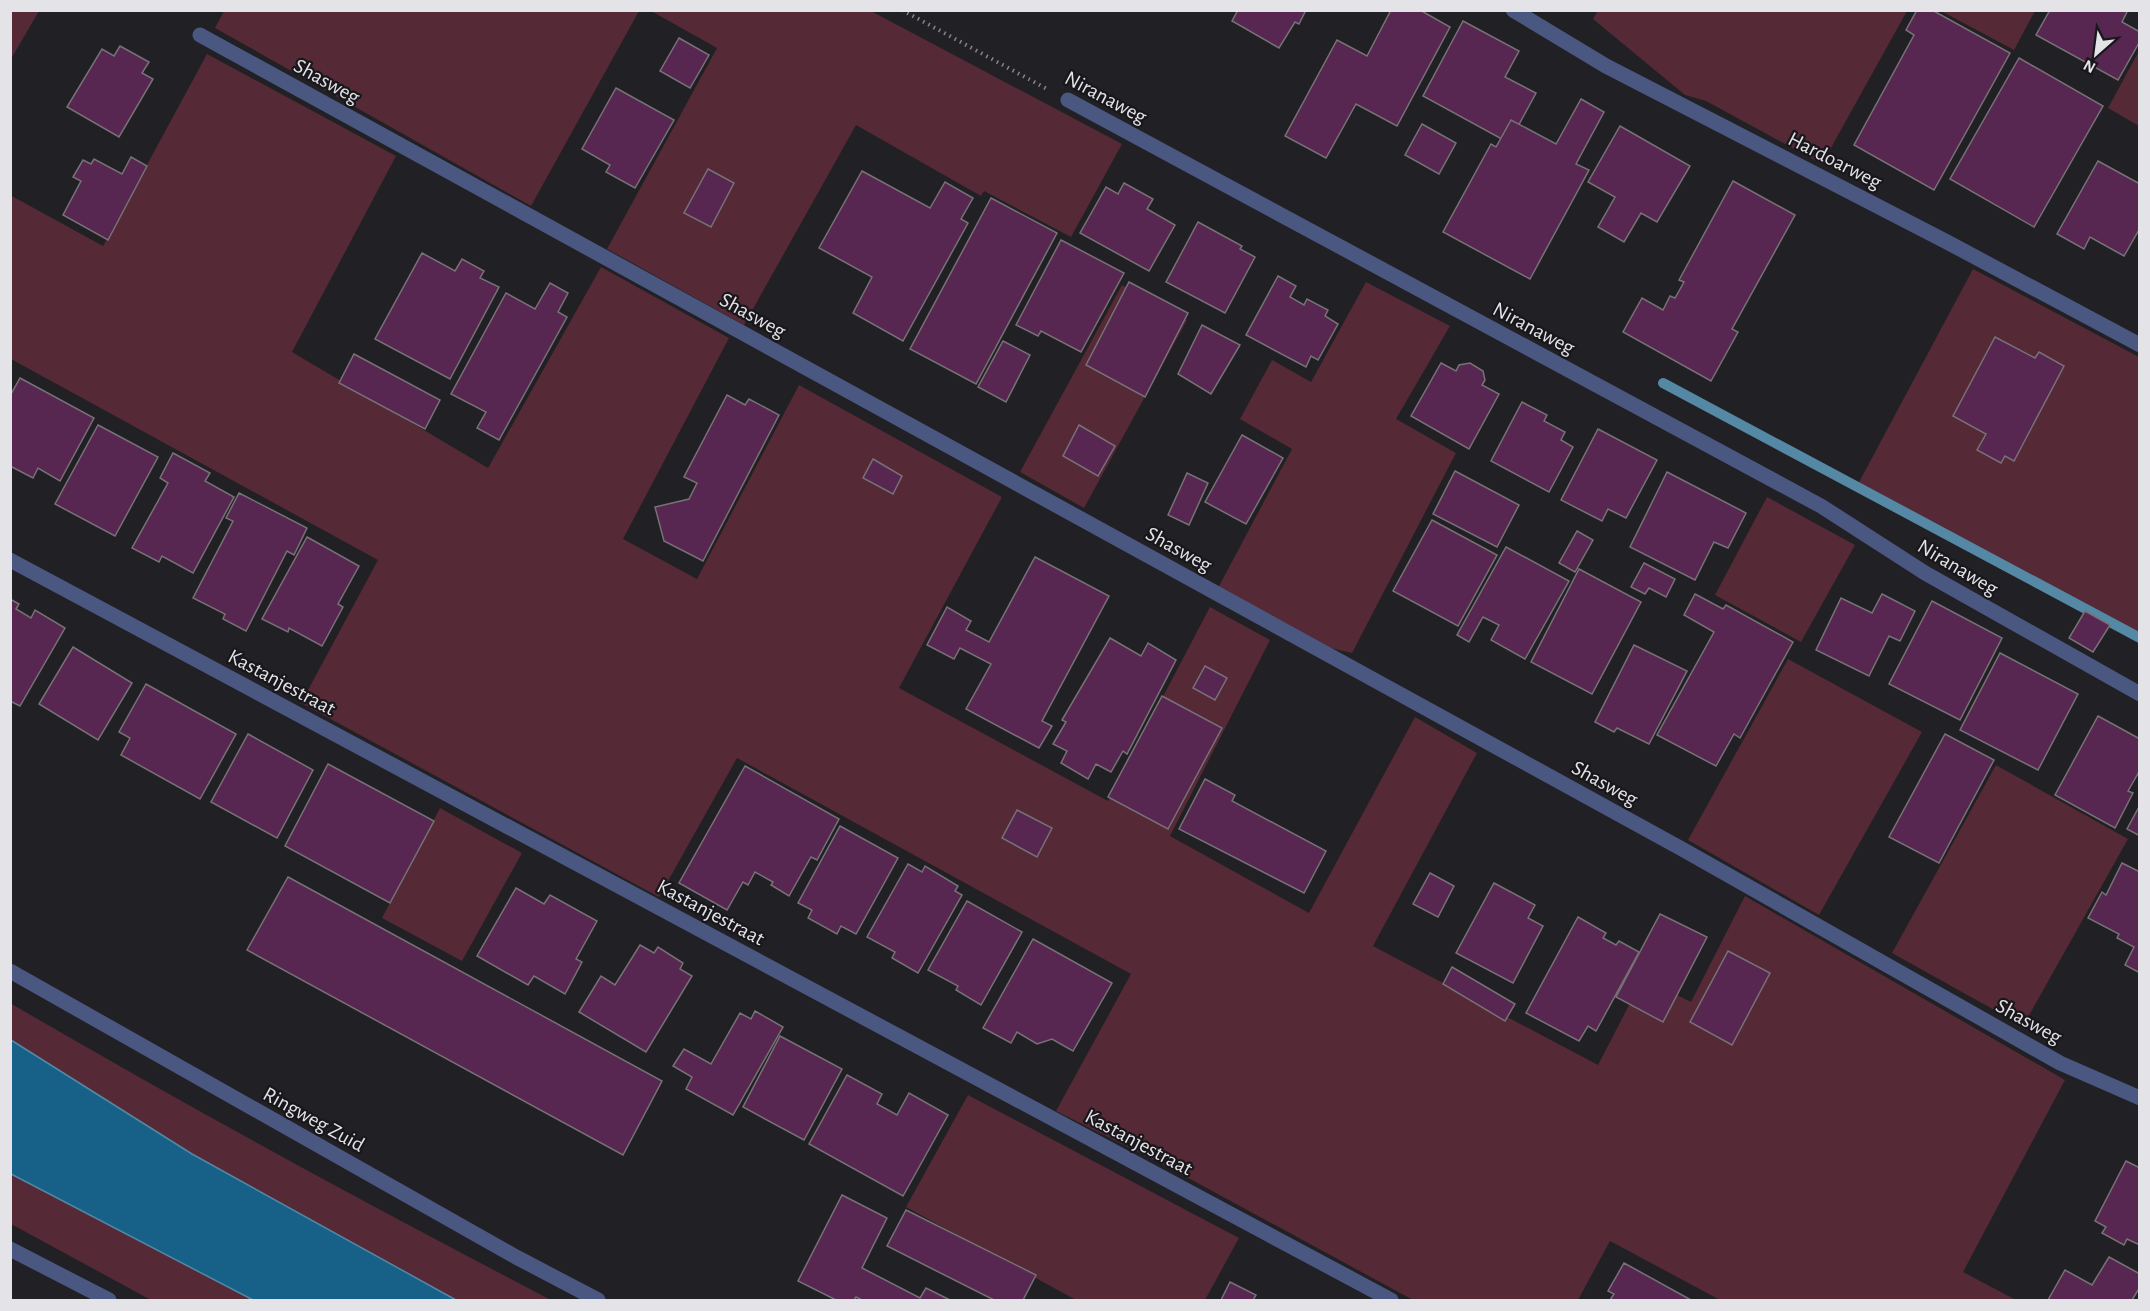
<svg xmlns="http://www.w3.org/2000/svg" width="2150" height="1311" viewBox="0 0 2150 1311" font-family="'Alegreya Sans',sans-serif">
<rect width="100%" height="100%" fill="#212024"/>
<g fill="#552935">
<polygon points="11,10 39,11 11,59 10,11"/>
<polygon points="1598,10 1907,10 1907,11 1822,164 1706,101 1685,95 1593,19"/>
<polygon points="224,11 224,10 639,11 531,206 215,28"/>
<polygon points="651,11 871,11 1122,144 1071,237 984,191 981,196 856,125 744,325 607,249 717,48"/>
<polygon points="1941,11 2035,11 2014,50"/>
<polygon points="2139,51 2139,126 2108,108"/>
<polygon points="207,54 396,156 292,352 488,468 601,267 729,338 623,539 697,579 799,385 1002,497 899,688 1108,801 1210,607 1270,640 1170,836 1309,913 1415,717 1477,753 1373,946 1598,1065 1643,978 1691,1002 1745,896 2065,1080 1963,1272 2016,1300 1720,1300 1610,1241 1578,1300 1413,1300 1168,1167 1056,1111 1131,974 737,758 659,897 301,703 378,560 11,359 10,195 103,246"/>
<polygon points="1973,269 2139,357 2139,638 1857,486"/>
<polygon points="1366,282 1450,326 1396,419 1456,453 1352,653 1326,647 1218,588 1292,449 1240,419 1272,360 1311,382"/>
<polygon points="1122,285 1187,320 1084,508 1020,472"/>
<polygon points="1767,497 1855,545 1801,642 1715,595"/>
<polygon points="1788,659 1922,732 1819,915 1688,840"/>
<polygon points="1996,765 2128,839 2023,1026 1892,953"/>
<polygon points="440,808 522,853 462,961 382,918"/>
<path d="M10,1003c178,104 359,202 541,297h-95l-7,-3 -257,-143 -181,-114z"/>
<polygon points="968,1095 1239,1238 1205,1300 1076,1300 906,1207"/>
<polygon points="10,1174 253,1300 151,1300 11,1224"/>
</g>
<polygon fill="#176189" stroke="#5488a5" stroke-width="1.5" points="11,1040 192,1154 456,1300 253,1300 11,1174"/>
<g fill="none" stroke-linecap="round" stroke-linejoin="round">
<polyline stroke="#5488a5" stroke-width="10" points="1663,383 2140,638"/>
</g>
<g fill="#572651" stroke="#777276" stroke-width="1.5">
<polygon points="1238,10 1306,10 1299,24 1295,22 1279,48 1232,21"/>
<polygon points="1391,10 1420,10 1450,27 1397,126 1356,104 1326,158 1285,136 1337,40 1367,56"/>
<polygon points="1917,10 1932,10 2010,53 1934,190 1854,145 1914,35 1906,30"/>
<polygon points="2050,10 2128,10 2122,22 2140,32 2140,41 2118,80 2036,35"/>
<polygon points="1463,21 1519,51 1505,77 1536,93 1509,143 1423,96"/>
<polygon points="679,38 709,55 690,88 660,71"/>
<polygon points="120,46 149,62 142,73 153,79 119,137 67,107 102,49 114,56"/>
<polygon points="2019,58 2103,106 2034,227 1950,179"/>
<polygon points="616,88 674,120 635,188 606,172 610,165 582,149"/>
<polygon points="1581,99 1604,112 1576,164 1589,170 1530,279 1443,232 1491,144 1496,147 1511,120 1556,144"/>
<polygon points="1422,124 1456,143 1439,174 1405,155"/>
<polygon points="1620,126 1690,166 1657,222 1641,213 1624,242 1598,227 1615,197 1588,182"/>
<polygon points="131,157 147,166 108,240 63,215 81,181 73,177 83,160 91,164 94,159 122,174"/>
<polygon points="2098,161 2140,184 2140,228 2124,256 2090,237 2084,249 2057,234"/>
<polygon points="708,169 734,183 711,227 684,213"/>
<polygon points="862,171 930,208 945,182 973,198 961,219 968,223 903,341 853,313 872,277 819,248"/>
<polygon points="1733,181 1795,215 1732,329 1738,332 1711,381 1623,332 1642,298 1663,310 1670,296 1675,298 1684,282 1679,280"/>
<polygon points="1124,183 1153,199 1147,209 1175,225 1149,271 1080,233 1106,187 1118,194"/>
<polygon points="991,198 1057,233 976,384 910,349"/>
<polygon points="1198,222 1242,246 1240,249 1255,257 1225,313 1166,282"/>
<polygon points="1061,240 1124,273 1081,352 1041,331 1038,336 1016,325"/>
<polygon points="422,253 455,271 462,259 484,271 480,278 499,287 450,379 375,339"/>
<polygon points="1278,276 1296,286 1290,297 1304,305 1307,299 1328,310 1325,316 1338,324 1318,360 1311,356 1306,367 1246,335"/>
<polygon points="1129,282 1188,313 1145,397 1086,365"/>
<polygon points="550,283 568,293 558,312 567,317 499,440 477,428 486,412 451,394 506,293 535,309"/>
<polygon points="1202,325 1240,345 1211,394 1178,374"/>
<polygon points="1995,337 2035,358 2039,352 2064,366 2014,461 2005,456 2001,463 1977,450 1986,434 1953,416"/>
<polygon points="1003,341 1030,355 1006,402 978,387"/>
<polygon points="354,354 440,400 425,429 339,383"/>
<polygon points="1441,363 1456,371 1459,365 1470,363 1483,371 1485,380 1482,385 1499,394 1469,449 1411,416"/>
<polygon points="20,378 94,418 60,481 38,468 33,478 10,466 10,396"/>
<polygon points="727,395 745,405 749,399 779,415 703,561 664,541 655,507 689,499 697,483 684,477"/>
<polygon points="1522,402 1547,415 1544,421 1565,432 1561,440 1573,447 1549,492 1491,461"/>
<polygon points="98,425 158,457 115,536 55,504"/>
<polygon points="1079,425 1115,446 1098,476 1063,456"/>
<polygon points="1598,429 1657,460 1626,518 1608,509 1602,521 1561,500"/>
<polygon points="1242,435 1283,458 1246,524 1205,502"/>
<polygon points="173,453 210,473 205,481 234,497 193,573 162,556 159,562 132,548 168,483 160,478"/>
<polygon points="873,459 902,476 893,494 863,478"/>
<polygon points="1455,471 1519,505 1497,547 1433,514"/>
<polygon points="1667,472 1746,513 1728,548 1714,542 1695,580 1630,547"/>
<polygon points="1187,473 1208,483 1189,525 1168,515"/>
<polygon points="239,493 307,528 294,555 287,551 246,631 223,619 225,614 193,598 233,521 226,518"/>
<polygon points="1432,520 1497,555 1458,626 1393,591"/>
<polygon points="1577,531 1593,540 1575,572 1559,563"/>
<polygon points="307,537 359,566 338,604 343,607 322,646 289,628 288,632 262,619"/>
<polygon points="1506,547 1569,581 1525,659 1491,640 1499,625 1483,617 1469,642 1457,635"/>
<polygon points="1035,557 1109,596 1042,721 1052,726 1039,748 966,709 991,664 960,648 954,659 927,645 947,607 971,621 966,630 989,642"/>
<polygon points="1644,563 1675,579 1666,597 1649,588 1645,594 1631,587"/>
<polygon points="1579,569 1641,602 1592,694 1531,662"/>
<polygon points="1695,594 1723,609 1726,605 1793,642 1740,738 1734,734 1716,766 1657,735 1714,632 1684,615"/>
<polygon points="1882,594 1915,611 1900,641 1889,636 1869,676 1816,650 1841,598 1872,613"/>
<polygon points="10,599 19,604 16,609 31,618 35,610 65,628 20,706 10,701"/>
<polygon points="1932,601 2002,638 1960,720 1889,684"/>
<polygon points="2085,611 2110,625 2093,652 2069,638"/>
<polygon points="1110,638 1141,656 1148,643 1176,660 1127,754 1123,751 1111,772 1096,764 1088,779 1061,763 1067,751 1053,744 1066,722 1062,720"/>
<polygon points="1634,645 1687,671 1649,744 1617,728 1614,732 1595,722"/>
<polygon points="73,647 132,683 98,740 39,704"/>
<polygon points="2000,653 2078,694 2038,770 1960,730"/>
<polygon points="1205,666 1227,678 1215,700 1193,688"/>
<polygon points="146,684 236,734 200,799 121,755 130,738 119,732"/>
<polygon points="1162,696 1222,728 1168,829 1108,797"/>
<polygon points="2098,716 2140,739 2140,770 2128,791 2133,793 2115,828 2055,795"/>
<polygon points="248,734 313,770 277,838 211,802"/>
<polygon points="1945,734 1994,760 1939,863 1889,837"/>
<polygon points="328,764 434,821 390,903 285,846"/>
<polygon points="745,766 839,819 817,860 811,857 789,896 771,885 773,882 755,872 748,885 743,882 727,910 679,883"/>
<polygon points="1205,779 1235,795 1232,801 1326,851 1304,893 1179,829"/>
<polygon points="2140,805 2140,836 2127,829"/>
<polygon points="1017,810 1052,828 1037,857 1002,838"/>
<polygon points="840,826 898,858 856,934 841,926 837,934 808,918 812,910 798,903"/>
<polygon points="2122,863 2140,872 2140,973 2125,965 2134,947 2117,938 2119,934 2088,918 2102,892 2106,895"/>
<polygon points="908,864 922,872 925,866 958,886 955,891 962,895 918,973 892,958 895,952 867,937"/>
<polygon points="1430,873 1454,886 1438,917 1413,904"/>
<polygon points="288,877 662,1081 623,1155 247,950"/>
<polygon points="1494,883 1535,905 1528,918 1543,926 1513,983 1456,953"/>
<polygon points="516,888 544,904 550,895 597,921 576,959 582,962 565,994 534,976 528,985 477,956"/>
<polygon points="967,901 1022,932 981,1005 956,990 958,986 928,970"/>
<polygon points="1660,914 1707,937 1663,1022 1616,997"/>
<polygon points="1578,917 1606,933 1603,938 1616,945 1619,941 1639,952 1596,1031 1588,1026 1579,1041 1526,1013"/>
<polygon points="1033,939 1112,983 1073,1051 1052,1039 1037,1044 1017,1032 1011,1043 983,1028"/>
<polygon points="640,945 654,953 658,947 683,963 680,969 692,976 646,1052 579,1012 601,976 615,985"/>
<polygon points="1728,951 1770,973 1732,1045 1690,1022"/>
<polygon points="1452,967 1515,1004 1505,1021 1443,984"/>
<polygon points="755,1011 783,1027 733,1115 686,1089 692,1077 673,1066 684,1049 711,1064 740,1013 751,1019"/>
<polygon points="780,1036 842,1069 804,1140 743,1107"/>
<polygon points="847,1075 882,1094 877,1104 897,1115 909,1093 948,1115 903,1196 809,1144"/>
<polygon points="2126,1161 2140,1168 2140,1245 2127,1239 2124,1245 2102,1233 2106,1227 2095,1221"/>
<polygon points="842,1195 887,1218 862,1268 920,1298 926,1288 950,1300 862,1300 856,1297 854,1300 836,1300 798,1281"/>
<polygon points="906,1210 1036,1275 1023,1300 994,1300 887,1246"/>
<polygon points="2109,1257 2140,1274 2140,1287 2132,1300 2048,1300 2065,1270 2092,1285"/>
<polygon points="1624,1263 1691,1300 1610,1300 1614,1294 1608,1291"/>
<polygon points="1230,1282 1256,1295 1253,1300 1221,1300"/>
</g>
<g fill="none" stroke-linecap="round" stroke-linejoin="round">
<polyline stroke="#868589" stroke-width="4" stroke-dasharray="1.5 4.5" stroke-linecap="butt" points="902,10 1047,89"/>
<g stroke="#4a5781" stroke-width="15">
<polyline points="1513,10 1606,66 1947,242 2140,345"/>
<polyline points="200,35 1682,849 2060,1063 2140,1098"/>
<polyline points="1068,100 1821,506 1925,573 2140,694"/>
<polyline points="10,560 1391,1300"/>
</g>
<g stroke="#4a5781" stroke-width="15">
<polyline points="10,971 516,1257 598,1300"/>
<polyline points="10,1249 109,1300"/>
</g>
</g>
<g text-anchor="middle" stroke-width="4.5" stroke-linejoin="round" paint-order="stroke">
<g font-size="21" fill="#e4e3e7" stroke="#18171b">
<text transform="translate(327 81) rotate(29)" y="7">Shasweg</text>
<text transform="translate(1106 97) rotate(28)" y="7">Niranaweg</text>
<text transform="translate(1835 160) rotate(27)" y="7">Hardoarweg</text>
<text transform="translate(753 315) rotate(29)" y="7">Shasweg</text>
<text transform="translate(1534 328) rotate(28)" y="7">Niranaweg</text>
<text transform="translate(1179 549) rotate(29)" y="7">Shasweg</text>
<text transform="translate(1958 567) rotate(31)" y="7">Niranaweg</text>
<text transform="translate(282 682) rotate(28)" y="7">Kastanjestraat</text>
<text transform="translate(1605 783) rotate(29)" y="7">Shasweg</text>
<text transform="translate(711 912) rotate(28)" y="7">Kastanjestraat</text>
<text transform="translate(2029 1021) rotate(29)" y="7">Shasweg</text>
<text transform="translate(314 1119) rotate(29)" y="7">Ringweg Zuid</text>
<text transform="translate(1139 1142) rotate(28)" y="7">Kastanjestraat</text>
</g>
</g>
<rect width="2150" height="1311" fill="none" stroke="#e4e3e7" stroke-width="24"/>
<g transform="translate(2096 54) rotate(208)" stroke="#18171b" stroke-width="4.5" paint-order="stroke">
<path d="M0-4.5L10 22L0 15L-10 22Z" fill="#e4e3e7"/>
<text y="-9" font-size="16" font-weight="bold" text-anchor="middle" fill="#e4e3e7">N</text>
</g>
</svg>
